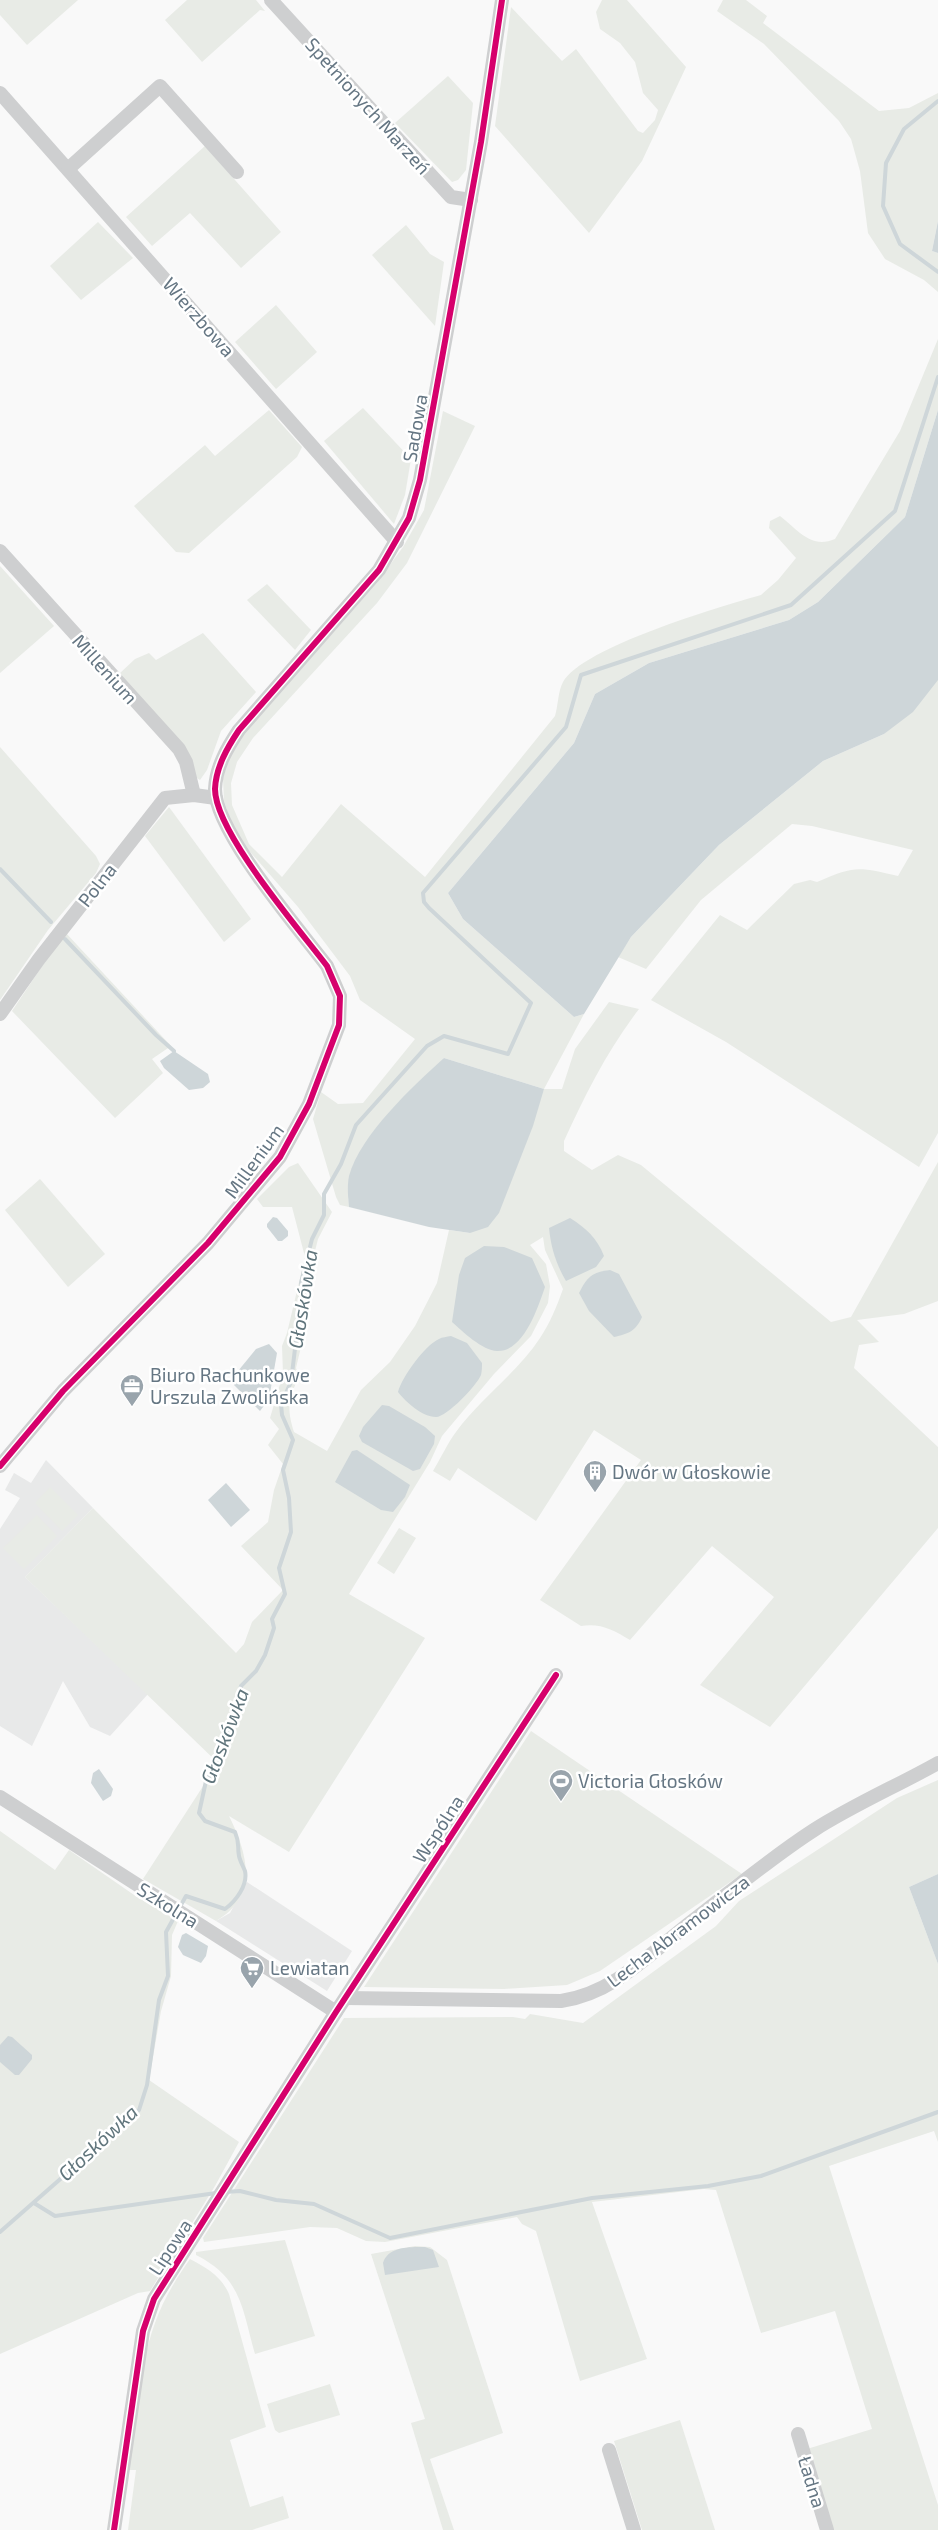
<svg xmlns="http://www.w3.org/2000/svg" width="938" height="2530" viewBox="0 0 938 2530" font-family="'Exo 2',sans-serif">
<rect width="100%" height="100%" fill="#f9f9f9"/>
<g fill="#e8e9e9">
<polygon points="46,1460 93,1508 25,1577 148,1694 110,1736 90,1727 63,1681 32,1746 0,1726 0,1529 20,1498 5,1490 14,1473 31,1483"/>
<polygon points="247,1882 352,1951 327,1991 216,1921 230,1913"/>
</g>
<g fill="#e8ebe6">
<polygon points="0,0 78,0 27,45 0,15"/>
<polygon points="187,0 256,0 265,11 260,10 202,62 165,20"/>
<polygon points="602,0 627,0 686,67 642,161 589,233 495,126 511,7 562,61 576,49 638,131 643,133 655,120 658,110 643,93 635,62 620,43 600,29 596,12"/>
<polygon points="723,0 746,0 767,16 763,23 879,111 909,108 938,93 938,221 932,251 938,253 938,292 924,280 885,259 868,233 860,171 851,139 839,121 764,44 717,11"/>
<polygon points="448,76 473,103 466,170 458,180 452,182 395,123"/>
<polygon points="205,146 281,232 241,268 190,213 152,246 126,217"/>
<polygon points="98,222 133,258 81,300 50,266"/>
<polygon points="406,225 430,254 444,262 435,326 372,255"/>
<polygon points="276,305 317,352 276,389 235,342"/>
<path d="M938,339v71l-33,107 -87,85 -29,18 -140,43 -54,31 -21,49 -126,150 15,26 111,98 10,-3 -40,75h18l13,-40 34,-47 30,7c-32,42 -53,84 -75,132v10l28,19 26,-15 23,10 190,157 20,-5 87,-155v139l-34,13 -47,6 22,22 -20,3 -5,23 84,79v81l-168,199 -70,-42 74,-88 -62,-51 -82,94c-17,-10 -29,-17 -49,-14l-41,-26 101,-140 -47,-30 -58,91 -78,-53 -8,13 -17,-10c8,-13 14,-27 23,-39 25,-34 61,-59 84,-94 10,-15 17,-32 23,-49l-18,-39 -2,-13 -13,8 16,19 4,22 -2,17 -17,33 -37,38 -52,62 -12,26 -81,132 76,44 -136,214 -60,-36c19,38 30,80 -13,105l-73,-42 75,-116 -193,-186 68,-69 143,145 8,-9 8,-22 31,-32 -42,-44 27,-24 6,-32 9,-26 -15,-19 11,-16 -9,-11 13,-44 -1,-28 5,-13 18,-76 -13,-50h-29l-6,-8 32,-32 9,-4 34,49 -14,27 -5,20 -7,67 -10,42 3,8c-10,23 -13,31 -5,56l33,19 34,-61 29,-28 25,-36 22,-43 12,-53 21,3 74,-144 -100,-31 -96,134 1,15 -9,-2 -4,-8 -23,-78 8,-27 17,12 25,-1 52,-64 -55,-39 -10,-24 -52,-69 -53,-61 -13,-21 -8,-24 -1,-22 6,-22 10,-18 137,-155 27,-37 21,-37 19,-99 32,15 -68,137 -30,40 -124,135 -16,24 -6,21 1,22 17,39 33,33 59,-73 84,73 130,-161c3,-10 3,-25 8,-34 20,-35 156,-75 198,-87l17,-15 18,-22 -27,-30 1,-7 10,-5c19,15 31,33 55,23l65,-108z"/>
<polygon points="363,408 411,459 405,495 394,524 324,441"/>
<polygon points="269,410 302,447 297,457 189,553 176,552 134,506 205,445 215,456"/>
<polygon points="0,566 54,626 0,673"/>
<polygon points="267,584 311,630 295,650 247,600"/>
<polygon points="203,633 256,692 221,731 207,770 200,780 194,776 118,675 135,659 149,653 156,660"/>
<path d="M938,678v455l-19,34 -193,-125 -75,-42 69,-85 27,15 47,-46 16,-4 7,2c38,-17 42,-15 81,-6l15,-26 -101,-24 -20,-2 -91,76 -55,69 -28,-12 13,-20 88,-92 104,-84 61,-27z"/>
<polygon points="0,747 96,856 100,864 96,873 48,930 0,1000"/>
<polygon points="169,807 251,919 224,942 145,836"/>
<polygon points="65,932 171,1046 152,1059 163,1073 115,1118 12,1011"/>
<polygon points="40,1179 105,1254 68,1287 5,1210"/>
<polygon points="50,1487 78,1515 62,1531 35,1503"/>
<polygon points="37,1515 57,1536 24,1569 3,1548"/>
<polygon points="399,1528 416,1538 394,1574 377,1563"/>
<polygon points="531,1731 742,1874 600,1971 567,1985 504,1989 364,1987"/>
<polygon points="938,1780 938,1874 909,1887 938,1964 938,2142 934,2131 829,2166 938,2505 938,2530 833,2530 807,2449 872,2429 835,2311 761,2333 716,2190 704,2189 592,2202 647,2359 580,2381 536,2231 522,2224 517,2217 385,2242 366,2241 337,2228 310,2227 204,2242 203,2238 344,2018 513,2017 525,2019 530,2014 583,2023 716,1926 739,1901 897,1798"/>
<polygon points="0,1831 55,1870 69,1850 137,1897 178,1921 172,1935 171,1976 161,2011 149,2080 239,2142 215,2186 150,2291 138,2293 0,2354"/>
<path d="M285,2240l30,96 -60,18c-13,-45 -13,-76 -59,-99v-3z"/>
<polygon points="415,2246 430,2247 447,2260 503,2433 430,2459 454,2530 443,2530 411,2423 425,2419 371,2254"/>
<path d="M190,2259c17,9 31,17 39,35l37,133 -36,13 20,67 33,-11 6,22 -37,12h-124l8,-60h-7c7,-46 10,-104 26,-147 8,-23 21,-44 35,-64z"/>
<polygon points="330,2384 340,2415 279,2433 275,2430 267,2404"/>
<polygon points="680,2420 715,2530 642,2530 614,2441"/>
</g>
<g fill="#ced6d9">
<polygon points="938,221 938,253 932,251"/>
<polygon points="938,410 938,680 913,712 884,734 823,761 719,845 631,937 584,1014 574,1017 463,919 448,893 574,743 595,694 649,663 789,620 818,602 905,517"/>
<polygon points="174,1051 208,1074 210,1082 203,1088 189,1090 164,1068 160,1061"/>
<path d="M444,1058l100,31 -11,37 -34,87 -11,14 -18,6 -41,-6 -80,-20c-1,-10 -2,-21 0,-31 11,-41 64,-90 95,-118z"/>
<polygon points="273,1217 277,1218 288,1231 288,1236 282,1241 278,1241 267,1227 267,1224"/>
<path d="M570,1218c16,10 27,20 34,38l-8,11 -30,14c-10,-17 -15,-33 -17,-53z"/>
<path d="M484,1246l20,1 28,11 13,29c-7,20 -21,65 -48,64 -14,0 -35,-20 -45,-29l7,-47 6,-17z"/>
<path d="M610,1270l9,4 23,43c-6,14 -14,17 -28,20l-25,-26 -10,-18c8,-16 13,-21 31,-23z"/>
<path d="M451,1336l16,7 15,20c0,3 0,8 -1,12 -4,10 -34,42 -45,42 -14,0 -30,-15 -38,-25 4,-15 27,-47 41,-53 3,-2 8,-2 12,-3z"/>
<polygon points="269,1344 277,1353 269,1399 260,1411 234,1385 234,1376 256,1349"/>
<polygon points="382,1405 389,1406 425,1427 435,1436 434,1444 420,1469 413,1471 362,1442 359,1436 363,1427"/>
<polygon points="357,1450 410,1485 405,1497 393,1512 381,1510 335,1482 352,1451"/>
<polygon points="226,1483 250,1510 231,1527 208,1500"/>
<polygon points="99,1769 113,1789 111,1796 103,1801 91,1783 93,1773"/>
<polygon points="938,1874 938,1964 909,1887"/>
<polygon points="186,1933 208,1946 206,1956 201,1963 183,1955 178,1947 182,1935"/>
<polygon points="8,2036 12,2037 32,2055 32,2059 19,2075 15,2075 0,2062 0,2045"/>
<path d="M425,2247l8,3 6,17 -54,8 -2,-12c5,-17 28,-16 42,-16z"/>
</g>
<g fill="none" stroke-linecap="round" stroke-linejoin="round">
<g stroke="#ced6d9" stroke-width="4">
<polyline points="938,101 904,129 886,163 883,206 900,244 938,272"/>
<polyline points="0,869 51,922"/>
<polyline points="65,939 156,1035 174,1051"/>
<polyline points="225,2192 240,2191 276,2200 314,2204 390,2238 592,2198 708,2186 761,2176 938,2112"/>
<polyline points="34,2203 55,2216 216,2193"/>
<path d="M0,2232l139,-122 8,-25 12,-85 9,-24 -2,-44 20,-36 39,13c11,-8 23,-24 20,-38 -2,-5 -5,-10 -6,-15 -2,-11 1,-12 -4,-24l-30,-11 -6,-8 7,-32 14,-20 21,-75 15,-15 9,-16 9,-27 -2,-9 13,-25 -6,-26 12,-36 -2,-34 -6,-28 10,-30 -11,-25 -1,-11 10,-22 6,-50 6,-12 3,-20 -5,-17 11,-44 12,-24v-21l17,-30 15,-39 71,-79 17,-10 64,18 23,-51 -102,-95 -5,-6 -1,-9 143,-166 15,-52 210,-70 104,-94 43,-134"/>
</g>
<g stroke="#cecfd0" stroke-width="14">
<polyline points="271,0 451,197 471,200"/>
<polyline points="0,93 397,542"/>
<polyline points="68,169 160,86 237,172"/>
<polyline points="0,551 179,749 186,762 194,795"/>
<polyline points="0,1014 39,959 165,798 194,795 216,798"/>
<path d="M0,1466l63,-75 145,-148 72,-86 29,-53 30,-79 1,-29 -13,-30c-28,-37 -112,-134 -112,-177 1,-22 12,-41 24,-59l140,-160 30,-52 11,-38 61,-338 21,-142"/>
<polyline points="0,1797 336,2012"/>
<path d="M346,1998l215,3c50,-7 87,-45 125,-75 42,-32 83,-67 128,-96 39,-25 83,-44 124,-67"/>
<polyline points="798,2434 827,2530"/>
<polyline points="609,2450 634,2530"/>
<polyline points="114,2530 143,2331 154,2299 336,2012 556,1675"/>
</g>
<g stroke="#fff" stroke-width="9">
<g id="cycleway">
<path d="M0,1466l63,-75 145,-148 72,-86 29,-53 30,-79 1,-29 -13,-30c-28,-37 -112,-134 -112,-177 1,-22 12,-41 24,-59l140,-160 30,-52 11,-38 61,-338 21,-142"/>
<polyline points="114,2530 143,2331 154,2299 336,2012 556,1675"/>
</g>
</g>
<use href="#cycleway" stroke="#d6006c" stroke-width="6"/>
</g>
<defs>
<g id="office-pin" transform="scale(1.25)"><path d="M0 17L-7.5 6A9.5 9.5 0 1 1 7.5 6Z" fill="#99a4ac" stroke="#fff"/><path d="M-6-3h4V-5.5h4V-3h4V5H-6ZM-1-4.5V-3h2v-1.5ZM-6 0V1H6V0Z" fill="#fff"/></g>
<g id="building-pin" transform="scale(1.25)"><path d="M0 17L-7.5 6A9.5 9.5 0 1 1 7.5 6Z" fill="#99a4ac" stroke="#fff"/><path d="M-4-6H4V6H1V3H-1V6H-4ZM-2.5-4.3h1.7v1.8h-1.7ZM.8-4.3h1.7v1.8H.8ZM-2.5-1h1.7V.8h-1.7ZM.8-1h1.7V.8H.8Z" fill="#fff"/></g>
<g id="stadium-pin" transform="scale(1.25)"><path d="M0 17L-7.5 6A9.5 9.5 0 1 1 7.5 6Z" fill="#99a4ac" stroke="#fff"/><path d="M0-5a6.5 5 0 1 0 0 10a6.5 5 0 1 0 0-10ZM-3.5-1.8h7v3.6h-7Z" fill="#fff"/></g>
<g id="supermarket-pin" transform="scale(1.25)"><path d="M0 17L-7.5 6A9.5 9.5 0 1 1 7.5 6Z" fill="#99a4ac" stroke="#fff"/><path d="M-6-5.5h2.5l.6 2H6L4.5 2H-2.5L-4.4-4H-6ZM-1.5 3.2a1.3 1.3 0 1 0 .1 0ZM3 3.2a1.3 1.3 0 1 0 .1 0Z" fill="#fff"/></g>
</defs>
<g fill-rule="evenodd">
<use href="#office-pin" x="132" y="1386"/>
<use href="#building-pin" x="595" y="1472"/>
<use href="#stadium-pin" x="561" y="1781"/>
<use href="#supermarket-pin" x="252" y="1968"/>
</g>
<g text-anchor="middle" stroke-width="5" stroke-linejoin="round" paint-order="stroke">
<g font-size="19" fill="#657683" stroke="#fff">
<text transform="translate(368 106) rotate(48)" y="7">Spełnionych Marzeń</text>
<text transform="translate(199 317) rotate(49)" y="7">Wierzbowa</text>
<text transform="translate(415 428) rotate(-80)" y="7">Sadowa</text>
<text transform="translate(105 669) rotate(48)" y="7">Millenium</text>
<text transform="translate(97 885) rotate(-52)" y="7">Polna</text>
<text transform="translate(254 1161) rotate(-54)" y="7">Millenium</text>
<text transform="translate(438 1829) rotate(-57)" y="7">Wspólna</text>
<text transform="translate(168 1905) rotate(32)" y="7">Szkolna</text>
<text transform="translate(678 1931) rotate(-37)" y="7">Lecha Abramowicza</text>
<text transform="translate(170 2247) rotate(-57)" y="7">Lipowa</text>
<text transform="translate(812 2482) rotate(73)" y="7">Ładna</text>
</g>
<g font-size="19" fill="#657683" stroke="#fff" text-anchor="start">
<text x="150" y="1382">Biuro Rachunkowe<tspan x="150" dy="22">Urszula Zwolińska</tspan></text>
<text x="612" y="1479">Dwór w Głoskowie</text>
<text x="578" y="1788">Victoria Głosków</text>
<text x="270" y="1975">Lewiatan</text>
</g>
<g font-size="20" font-style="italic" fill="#60757c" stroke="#fff">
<text transform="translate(303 1299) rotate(-81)" y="7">Głoskówka</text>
<text transform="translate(225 1736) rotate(-69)" y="7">Głoskówka</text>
<text transform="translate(98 2143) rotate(-43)" y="7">Głoskówka</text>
</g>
</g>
</svg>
